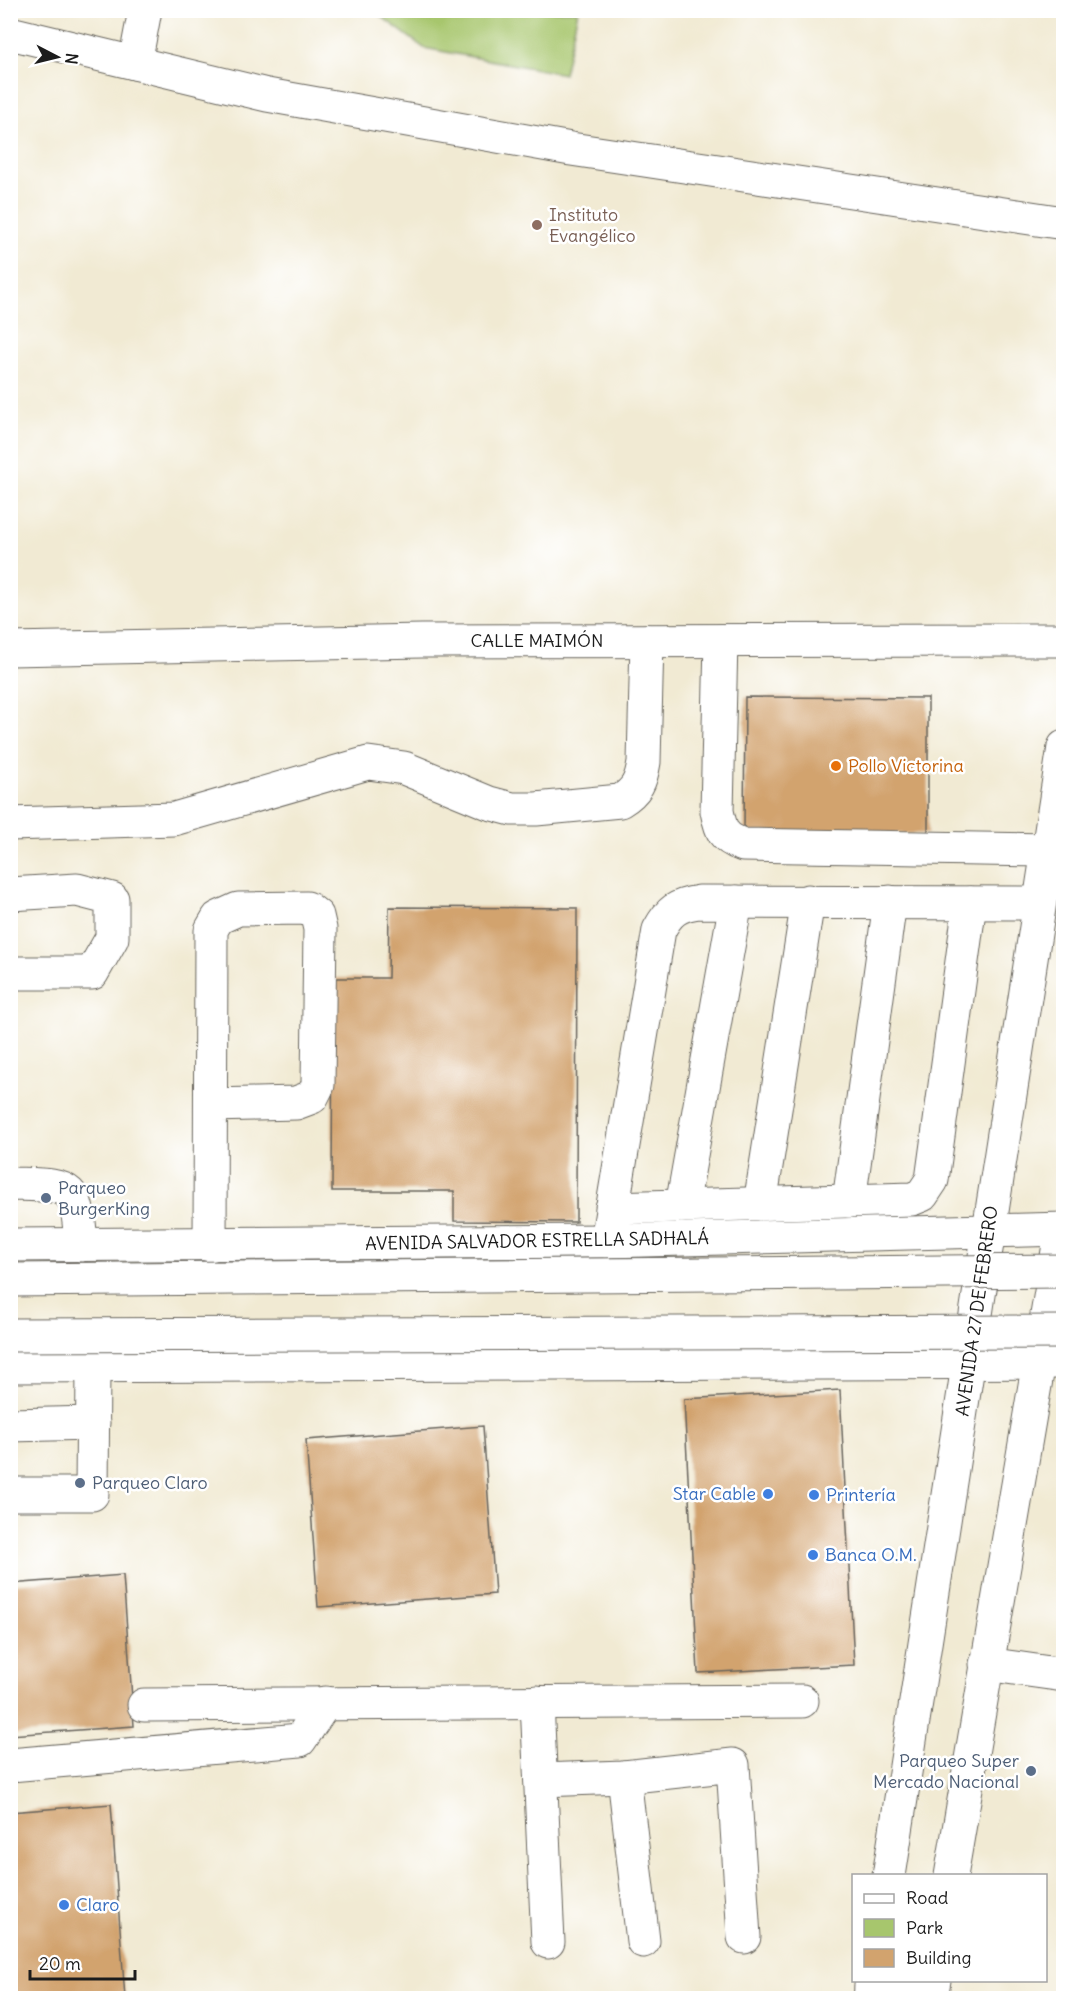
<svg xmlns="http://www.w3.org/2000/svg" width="1074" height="2009" viewBox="0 0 1074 2009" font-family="Delius,sans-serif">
<rect width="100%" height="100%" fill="#fff"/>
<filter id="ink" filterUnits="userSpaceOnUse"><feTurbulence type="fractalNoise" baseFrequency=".0167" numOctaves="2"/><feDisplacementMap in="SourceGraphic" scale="12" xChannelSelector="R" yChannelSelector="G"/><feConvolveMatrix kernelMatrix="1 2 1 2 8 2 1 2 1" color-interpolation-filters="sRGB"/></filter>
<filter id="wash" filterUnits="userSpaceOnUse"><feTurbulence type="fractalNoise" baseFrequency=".008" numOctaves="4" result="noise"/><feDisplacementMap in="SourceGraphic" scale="24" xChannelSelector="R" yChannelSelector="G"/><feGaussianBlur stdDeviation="1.35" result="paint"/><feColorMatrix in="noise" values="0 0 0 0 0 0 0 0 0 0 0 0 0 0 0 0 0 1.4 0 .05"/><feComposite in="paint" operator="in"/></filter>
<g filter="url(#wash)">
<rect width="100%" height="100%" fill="#f1ead3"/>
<polygon fill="#a7c66d" stroke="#627144" stroke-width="1.5" points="374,11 578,11 564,74 424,48"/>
<g id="blocks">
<g fill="#d2a36e">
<polygon points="10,490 16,490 12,523 10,523"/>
<polygon points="745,697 928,698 928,834 744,833"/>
<polygon points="389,907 577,908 576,1222 454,1221 454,1191 332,1191 333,978 388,978"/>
<polygon points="840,1390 854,1665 698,1673 684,1399"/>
<polygon points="483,1426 495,1594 318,1607 306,1440"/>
<polygon points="123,1575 134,1726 10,1735 10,1584"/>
<polygon points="111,1804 125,1998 10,1998 10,1812"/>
</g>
</g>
</g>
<g filter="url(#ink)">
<use href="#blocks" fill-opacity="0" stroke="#67645c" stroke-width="1.5"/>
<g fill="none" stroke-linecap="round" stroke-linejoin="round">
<g stroke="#67645c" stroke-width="35">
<g id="minor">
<polyline points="10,33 267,95 571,149 1064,223"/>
<polyline points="135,63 145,10"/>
<path d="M721,641l-4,170c4,20 6,27 26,34l304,5"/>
<polyline points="10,649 422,641 1064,640"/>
<path d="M10,824l164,-5 194,-56 36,5 85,35 23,6h24l84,-8c17,-10 21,-20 24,-39l3,-121"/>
<polyline points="10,894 77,890 112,899 112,938 92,973 10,973"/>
<path d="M10,1184c61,2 67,-3 71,61"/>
<polyline points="849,1201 890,902"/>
<polyline points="760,1204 808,901"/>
<polyline points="682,1206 736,902"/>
<polyline points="612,1208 912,1199 922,1195 932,1180 970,903"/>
<path d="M607,1241l52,-311c10,-19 18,-25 40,-28l340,1"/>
<polyline points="210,1245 211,930 218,918 238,909 307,908 317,916 320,929 318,1085 312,1097 296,1103 211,1105"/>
<polyline points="10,1425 93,1423"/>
<polyline points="10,1494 92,1494 93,1367"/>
<polyline points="986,1664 1064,1675"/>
<polyline points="537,1702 548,1942"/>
<polyline points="144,1705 802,1701"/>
<polyline points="10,1765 300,1740 325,1703"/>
<polyline points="624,1777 643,1941"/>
<polyline points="541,1780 624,1777 733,1765 744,1937"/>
<polyline points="871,1986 932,1998"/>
</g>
</g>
<g stroke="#67645c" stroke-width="35">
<g id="major">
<polyline points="10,1245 607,1241 1064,1229"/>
<polyline points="10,1366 1064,1362"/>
<path d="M889,1876c60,-377 116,-753 175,-1129"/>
<polyline points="951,1876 1059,1245"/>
<polyline points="870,1998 872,1980"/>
<polyline points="931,1998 934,1980"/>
</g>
</g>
<use href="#minor" stroke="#fff" stroke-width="33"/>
<use href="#major" stroke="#fff" stroke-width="33"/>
<g stroke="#67645c" stroke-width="35" stroke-linecap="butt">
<g id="highway-bridge">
<polyline points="10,1280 1064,1271"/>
<polyline points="10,1335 1064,1332"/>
</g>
</g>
<use href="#highway-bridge" stroke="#fff" stroke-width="33"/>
</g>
</g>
<circle fill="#8d6e63" stroke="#fff" stroke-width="2" cx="537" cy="225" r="6"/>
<circle fill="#e8710a" stroke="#fff" stroke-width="2" cx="836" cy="766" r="6"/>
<g fill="#5c6f8a" stroke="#fff" stroke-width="2">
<circle cx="46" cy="1198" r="6"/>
<circle cx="80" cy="1483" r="6"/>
<circle cx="1031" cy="1771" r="6"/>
</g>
<g fill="#3f7fe0" stroke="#fff" stroke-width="2">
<circle cx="768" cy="1494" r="6"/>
<circle cx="814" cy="1495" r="6"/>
<circle cx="813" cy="1555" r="6"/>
<circle cx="64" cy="1905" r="6"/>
</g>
<g text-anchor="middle" stroke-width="5" stroke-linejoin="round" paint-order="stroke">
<g font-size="18" fill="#785e54" stroke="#fff" text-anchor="start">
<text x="549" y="221">Instituto<tspan x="549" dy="21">Evangélico</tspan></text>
</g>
<g font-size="18" fill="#1c1c1c" stroke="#fff">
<text x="537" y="647">CALLE MAIMÓN</text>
<text transform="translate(537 1241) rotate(-1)" y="6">AVENIDA SALVADOR ESTRELLA SADHALÁ</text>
<text transform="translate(977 1311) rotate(-82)" y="6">AVENIDA 27 DE FEBRERO</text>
</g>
<g font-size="18" fill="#c56008" stroke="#fff" text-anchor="start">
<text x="848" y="772">Pollo Victorina</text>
</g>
<g font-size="18" fill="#4e5e75" stroke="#fff" text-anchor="start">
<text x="58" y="1194">Parqueo<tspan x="58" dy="21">BurgerKing</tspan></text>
<text x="92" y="1489">Parqueo Claro</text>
<text x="1019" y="1767" text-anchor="end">Parqueo Super<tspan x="1019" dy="21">Mercado Nacional</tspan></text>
</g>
<g font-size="18" fill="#366cbe" stroke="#fff" text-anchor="start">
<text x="756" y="1500" text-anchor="end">Star Cable</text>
<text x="826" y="1501">Printería</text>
<text x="825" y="1561">Banca O.M.</text>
<text x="76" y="1911">Claro</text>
</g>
</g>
<rect width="1074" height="2009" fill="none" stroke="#fff" stroke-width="36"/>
<rect x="852" y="1874" width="195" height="108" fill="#ffffff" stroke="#a4a4a4" stroke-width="1.5"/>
<rect x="864" y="1894" width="30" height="9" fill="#ffffff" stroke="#a4a4a4" stroke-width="1.5"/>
<text x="906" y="1904" font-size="18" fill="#1c1c1c">Road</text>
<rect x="864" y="1919" width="30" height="18" fill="#a7c66d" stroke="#a4a4a4" stroke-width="1.5"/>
<text x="906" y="1934" font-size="18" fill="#1c1c1c">Park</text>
<rect x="864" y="1949" width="30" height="18" fill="#d2a36e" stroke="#a4a4a4" stroke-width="1.5"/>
<text x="906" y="1964" font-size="18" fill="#1c1c1c">Building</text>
<g transform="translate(57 57) rotate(97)" stroke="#ffffff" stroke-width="4.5" paint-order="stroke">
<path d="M0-4.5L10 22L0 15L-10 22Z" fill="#1c1c1c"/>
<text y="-9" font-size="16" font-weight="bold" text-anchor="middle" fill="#1c1c1c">N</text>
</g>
<path d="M30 1970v9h105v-9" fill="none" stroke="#1c1c1c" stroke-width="3"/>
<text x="39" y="1970" font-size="18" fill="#1c1c1c" stroke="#ffffff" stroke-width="4.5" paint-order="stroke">20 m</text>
</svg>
